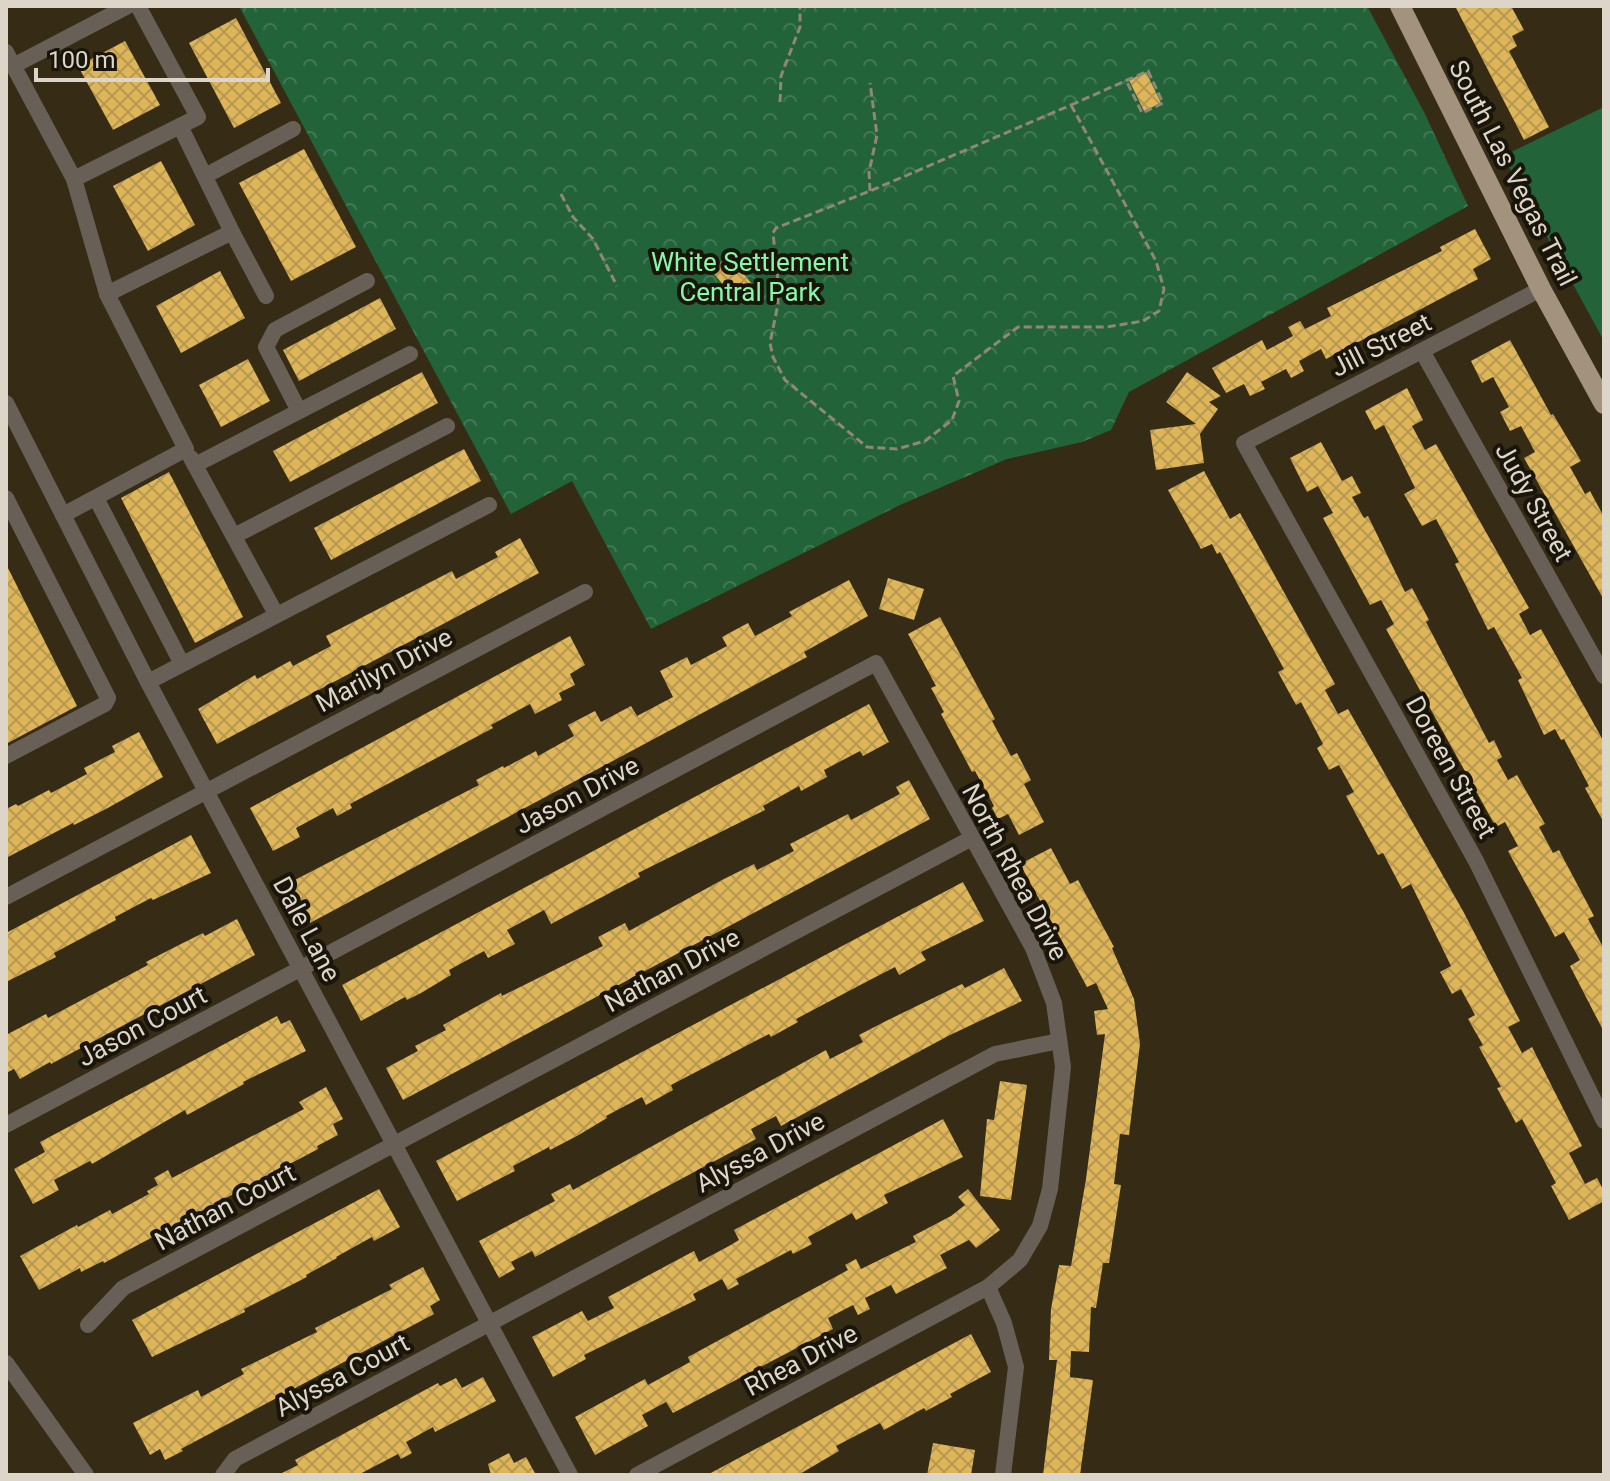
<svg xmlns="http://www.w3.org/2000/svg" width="1610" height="1481" viewBox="0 0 1610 1481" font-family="Roboto,sans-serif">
<defs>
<pattern id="park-crowns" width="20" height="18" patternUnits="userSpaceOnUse" patternTransform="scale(2)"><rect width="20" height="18" fill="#22633a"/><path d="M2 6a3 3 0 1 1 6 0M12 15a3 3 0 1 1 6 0" fill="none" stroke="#427855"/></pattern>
<pattern id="building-cross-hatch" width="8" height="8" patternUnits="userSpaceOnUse" patternTransform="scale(2)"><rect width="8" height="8" fill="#deb558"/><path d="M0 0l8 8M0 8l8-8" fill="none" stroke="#b79851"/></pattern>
</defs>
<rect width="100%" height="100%" fill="#362c15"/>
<polygon fill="#22633a" points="1604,107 1604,341 1503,156"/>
<polygon fill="url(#park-crowns)" points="239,6 1367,6 1424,112 1468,206 1129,392 1111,430 1082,442 1007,459 900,505 651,629 572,481 511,514"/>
<g fill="url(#building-cross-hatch)">
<polygon points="1455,6 1511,6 1524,30 1512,36 1517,46 1509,51 1549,127 1524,140"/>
<polygon points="236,18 281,103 234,128 189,43"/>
<polygon points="125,41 160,105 113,130 78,66"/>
<polygon points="1146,72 1161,103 1144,111 1129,80"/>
<polygon points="304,149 356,247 291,281 239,183"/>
<polygon points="161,161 195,225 148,251 113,186"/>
<polygon points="1475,229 1491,259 1473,269 1478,279 1326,359 1321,349 1299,361 1304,371 1291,378 1286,369 1261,382 1265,389 1250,396 1244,384 1226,393 1212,368 1262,340 1267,350 1293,336 1288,327 1300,321 1305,329 1331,316 1327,308 1442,251 1440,247"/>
<polygon points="729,256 756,289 738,303 711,270"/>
<polygon points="220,271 245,318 181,353 156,306"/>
<polygon points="380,298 396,329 299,381 283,350"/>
<polygon points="1510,340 1551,415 1553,414 1581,461 1570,467 1585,494 1590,491 1604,517 1604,600 1524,458 1535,452 1521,426 1510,431 1500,412 1509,407 1493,377 1482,383 1471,361"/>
<polygon points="248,359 270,401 221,427 199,385"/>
<polygon points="422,372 438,403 290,482 273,451"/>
<polygon points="1187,372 1221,396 1209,402 1218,409 1200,434 1204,463 1156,470 1150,430 1196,424 1166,402"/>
<polygon points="1407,388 1423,420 1412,426 1425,450 1436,444 1529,608 1519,614 1530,635 1541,629 1604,742 1604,823 1585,788 1589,786 1564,739 1561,740 1555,729 1544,735 1518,680 1522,678 1494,627 1488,630 1455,564 1459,562 1436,519 1422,526 1404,494 1415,488 1384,425 1375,430 1365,411"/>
<polygon points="1321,442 1342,481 1352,476 1361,493 1352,497 1364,518 1368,516 1405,592 1412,588 1429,620 1426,622 1489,743 1494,740 1502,757 1497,760 1508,780 1517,775 1545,824 1539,827 1553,853 1559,850 1594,916 1588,919 1604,949 1604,1032 1570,966 1580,960 1564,932 1555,937 1508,851 1518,846 1505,822 1496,827 1386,629 1394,624 1381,600 1370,605 1323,518 1333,513 1318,486 1307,492 1290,458"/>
<polygon points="464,449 481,481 331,560 314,528"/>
<polygon points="1204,471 1230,519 1240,513 1335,684 1325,690 1338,714 1348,709 1463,911 1520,1021 1508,1027 1522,1053 1532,1047 1582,1146 1569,1153 1585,1184 1597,1178 1604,1191 1604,1201 1569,1220 1551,1186 1556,1183 1522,1119 1516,1123 1497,1088 1501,1087 1479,1047 1483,1045 1468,1019 1475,1015 1461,989 1452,994 1440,972 1451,966 1411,884 1402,889 1383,853 1378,855 1346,796 1354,792 1339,765 1329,770 1317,748 1323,744 1301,702 1296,705 1278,672 1284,669 1220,552 1217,554 1212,544 1201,549 1168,490"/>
<polygon points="169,472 243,617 195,643 121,498"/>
<polygon points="520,538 539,573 217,744 198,709 255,675 257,679 290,661 293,666 331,646 326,636 452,571 456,579 498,557 495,552"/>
<polygon points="6,564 77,706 6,744"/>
<polygon points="888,578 924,589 914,620 879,609"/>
<polygon points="849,580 868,616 804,652 807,657 310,923 289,883 479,785 476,780 503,766 504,768 536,751 538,756 574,736 568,725 595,711 601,722 631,706 637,716 673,697 660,671 687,657 691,665 727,646 722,637 748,623 755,636 792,616 789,612"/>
<polygon points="940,617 995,719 992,721 1011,756 1017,753 1031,780 1024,784 1044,822 1019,835 1008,814 998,819 992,808 994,806 975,771 972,772 941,714 944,712 931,688 936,686 908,634"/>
<polygon points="570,636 585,665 570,674 575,685 559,693 562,700 535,714 530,704 491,725 493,728 350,804 352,808 337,816 333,808 296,828 300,837 273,851 250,808"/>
<polygon points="869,704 889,742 863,756 860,751 824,770 827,777 801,791 799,786 763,806 765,810 638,873 640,877 551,924 544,910 507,930 515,944 488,958 484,951 449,970 451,975 421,993 407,1000 405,997 361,1021 342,985"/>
<polygon points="139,732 163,777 106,809 74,825 73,823 6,858 6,809 16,804 18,806 49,790 51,793 87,774 84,768 115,752 112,746"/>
<polygon points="909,780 930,819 403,1100 386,1068 418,1051 415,1046 446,1030 443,1025 501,993 502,996 603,946 598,937 625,923 629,931 722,880 754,864 757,870 794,851 790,844 848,814 851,820 900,794 896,787"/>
<polygon points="191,835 211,873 153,900 151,898 115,917 116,920 54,953 56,957 6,982 6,933"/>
<polygon points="1051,848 1070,884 1078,880 1114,947 1112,948 1134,999 1140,1044 1129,1135 1120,1134 1114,1184 1121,1185 1109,1263 1103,1263 1096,1308 1091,1307 1089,1352 1071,1351 1070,1377 1093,1380 1080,1475 1043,1475 1057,1360 1049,1360 1051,1309 1059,1265 1071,1266 1086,1179 1105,1034 1097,1035 1094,1011 1108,1009 1096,983 1087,987 1020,864"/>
<polygon points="963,882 984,921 921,952 926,960 899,975 895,967 864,983 796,1019 798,1022 771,1037 769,1034 671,1085 673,1090 646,1105 642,1097 606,1116 607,1118 577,1136 550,1150 549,1147 513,1166 515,1171 457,1201 436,1161"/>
<polygon points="237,919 255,955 51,1064 50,1062 20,1079 14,1069 6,1073 6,1035 46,1014 48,1018 148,965 146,962 171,949 203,933 205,936"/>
<polygon points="1004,968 1022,1001 948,1036 781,1126 776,1116 751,1129 756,1139 535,1257 532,1251 511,1262 515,1269 499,1278 479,1241 555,1201 551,1194 570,1184 573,1190 826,1050 830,1059 863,1042 859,1035 886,1021 962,984 965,988"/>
<polygon points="277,1016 281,1024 290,1020 306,1051 243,1082 244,1084 187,1115 185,1110 92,1164 90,1161 54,1180 59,1190 33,1204 14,1169 45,1152 40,1142"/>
<polygon points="1000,1081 1027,1085 1011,1200 980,1196 987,1119 994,1120"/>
<polygon points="326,1087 343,1119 333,1124 338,1135 317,1146 318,1149 104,1263 103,1261 81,1272 80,1268 39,1290 20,1256 77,1225 78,1227 110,1210 112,1214 149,1194 147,1191 158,1185 154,1178 168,1170 172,1178 304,1109 299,1102"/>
<polygon points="943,1119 963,1157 884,1195 888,1203 856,1220 852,1213 808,1237 812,1244 793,1254 791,1250 736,1279 739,1284 728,1290 722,1279 693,1294 696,1300 584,1355 586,1359 553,1377 532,1337 582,1311 588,1321 614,1308 608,1297 694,1251 699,1262 729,1246 739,1240 734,1230"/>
<polygon points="379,1189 400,1227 374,1241 372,1237 336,1257 337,1258 306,1275 307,1277 244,1309 245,1312 152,1357 132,1320"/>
<polygon points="968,1189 1000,1230 976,1248 969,1240 940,1255 947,1268 896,1294 891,1285 865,1298 870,1309 858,1315 853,1305 828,1318 833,1329 673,1413 666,1402 642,1415 648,1426 595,1455 575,1417 645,1379 648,1385 690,1362 688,1357 848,1270 845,1265 856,1259 861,1269 916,1242 913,1236 951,1216 965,1205 958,1197"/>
<polygon points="423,1267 440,1300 430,1306 434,1314 181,1449 183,1451 165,1460 160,1449 150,1455 133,1423 198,1390 201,1397 244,1374 241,1369 317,1332 315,1328 392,1289 389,1285"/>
<polygon points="971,1334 991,1372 950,1394 952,1397 926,1411 924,1408 884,1430 880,1423 836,1446 839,1451 798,1475 707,1475"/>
<polygon points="483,1377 496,1401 435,1432 433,1427 406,1442 412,1453 401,1459 398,1454 358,1475 278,1475 298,1465 295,1460 438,1383 440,1386 456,1378 462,1388"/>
<polygon points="933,1443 975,1450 971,1475 927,1475"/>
<polygon points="509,1453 514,1463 526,1457 536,1475 491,1475 488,1464"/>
</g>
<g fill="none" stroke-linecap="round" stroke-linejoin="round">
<g stroke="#908776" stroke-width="3" stroke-dasharray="8 4" stroke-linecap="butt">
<polyline points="780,102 781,76 800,27 800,6"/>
<polygon points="1071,105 1156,261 1164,289 1159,311 1143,321 1107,327 1018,327 953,376 959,401 952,420 925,441 897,449 867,447 785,380 773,357 770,343 778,304 778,281 773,233 776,228 870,191"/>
<polyline points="1071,105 1148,71 1163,103 1142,113 1126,80"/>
<polyline points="870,191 869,172 877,135 870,83"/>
<polyline points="561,194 573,217 593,239 617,286"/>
</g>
<g stroke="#686057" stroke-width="16">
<polyline points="138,6 198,117 180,126"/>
<polyline points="6,52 74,179 107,294"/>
<polyline points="13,66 128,6"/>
<polyline points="205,176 293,129"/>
<polyline points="74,179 180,126 232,232"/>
<polyline points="1541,289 1244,443 1476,861 1604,1121"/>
<polyline points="1422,351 1604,676"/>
<polyline points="6,403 148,682 570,1475"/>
<polyline points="299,411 266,347 275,330 367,281"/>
<polyline points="191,458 276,614"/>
<polyline points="195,465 410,354"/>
<polyline points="6,498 108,698 105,704 6,756"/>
<polyline points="96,498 182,664"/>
<polyline points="63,515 186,449 107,294 232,232 266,296"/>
<polyline points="234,536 447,426"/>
<polyline points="148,682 489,505"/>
<polyline points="6,897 585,592"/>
<polyline points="6,1125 876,663 1033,948 1054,1003 1063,1067 1050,1189 1040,1226 1020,1260 988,1287 637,1475"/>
<polyline points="988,1287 1004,1323 1016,1367 1003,1475"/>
<polyline points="88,1325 123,1288 972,838"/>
<polyline points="6,1363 86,1475"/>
<polyline points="223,1475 235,1459 995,1054 1059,1041"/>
</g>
<polyline stroke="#a2927e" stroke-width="20" points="1400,6 1541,289 1604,404"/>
</g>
<g text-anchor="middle" stroke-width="8" stroke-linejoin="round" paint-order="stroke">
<g font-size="26" fill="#dcd5c8" stroke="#19150b">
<text transform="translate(1513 173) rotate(63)" y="9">South Las Vegas Trail</text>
<text transform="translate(1381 345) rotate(-27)" y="9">Jill Street</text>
<text transform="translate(1534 502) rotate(61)" y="9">Judy Street</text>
<text transform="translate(384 670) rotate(-28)" y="9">Marilyn Drive</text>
<text transform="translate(1451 767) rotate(61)" y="9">Doreen Street</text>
<text transform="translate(577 795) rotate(-28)" y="9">Jason Drive</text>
<text transform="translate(1015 872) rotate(62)" y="9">North Rhea Drive</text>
<text transform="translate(307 929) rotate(62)" y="9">Dale Lane</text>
<text transform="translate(672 970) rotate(-28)" y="9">Nathan Drive</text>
<text transform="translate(142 1026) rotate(-28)" y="9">Jason Court</text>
<text transform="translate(760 1152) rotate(-28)" y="9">Alyssa Drive</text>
<text transform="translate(225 1207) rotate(-28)" y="9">Nathan Court</text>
<text transform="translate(801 1360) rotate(-28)" y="9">Rhea Drive</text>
<text transform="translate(342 1375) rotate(-28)" y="9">Alyssa Court</text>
</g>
<g font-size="26" fill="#86f8aa" stroke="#19150b">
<text x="750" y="271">White Settlement<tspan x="750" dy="30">Central Park</tspan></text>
</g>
</g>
<rect width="1610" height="1481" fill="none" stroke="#dcd5c8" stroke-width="16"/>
<path d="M36 68v12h232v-12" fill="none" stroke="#dcd5c8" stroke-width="4"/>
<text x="48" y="68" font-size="24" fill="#dcd5c8" stroke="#19150b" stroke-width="6" paint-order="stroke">100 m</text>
</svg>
